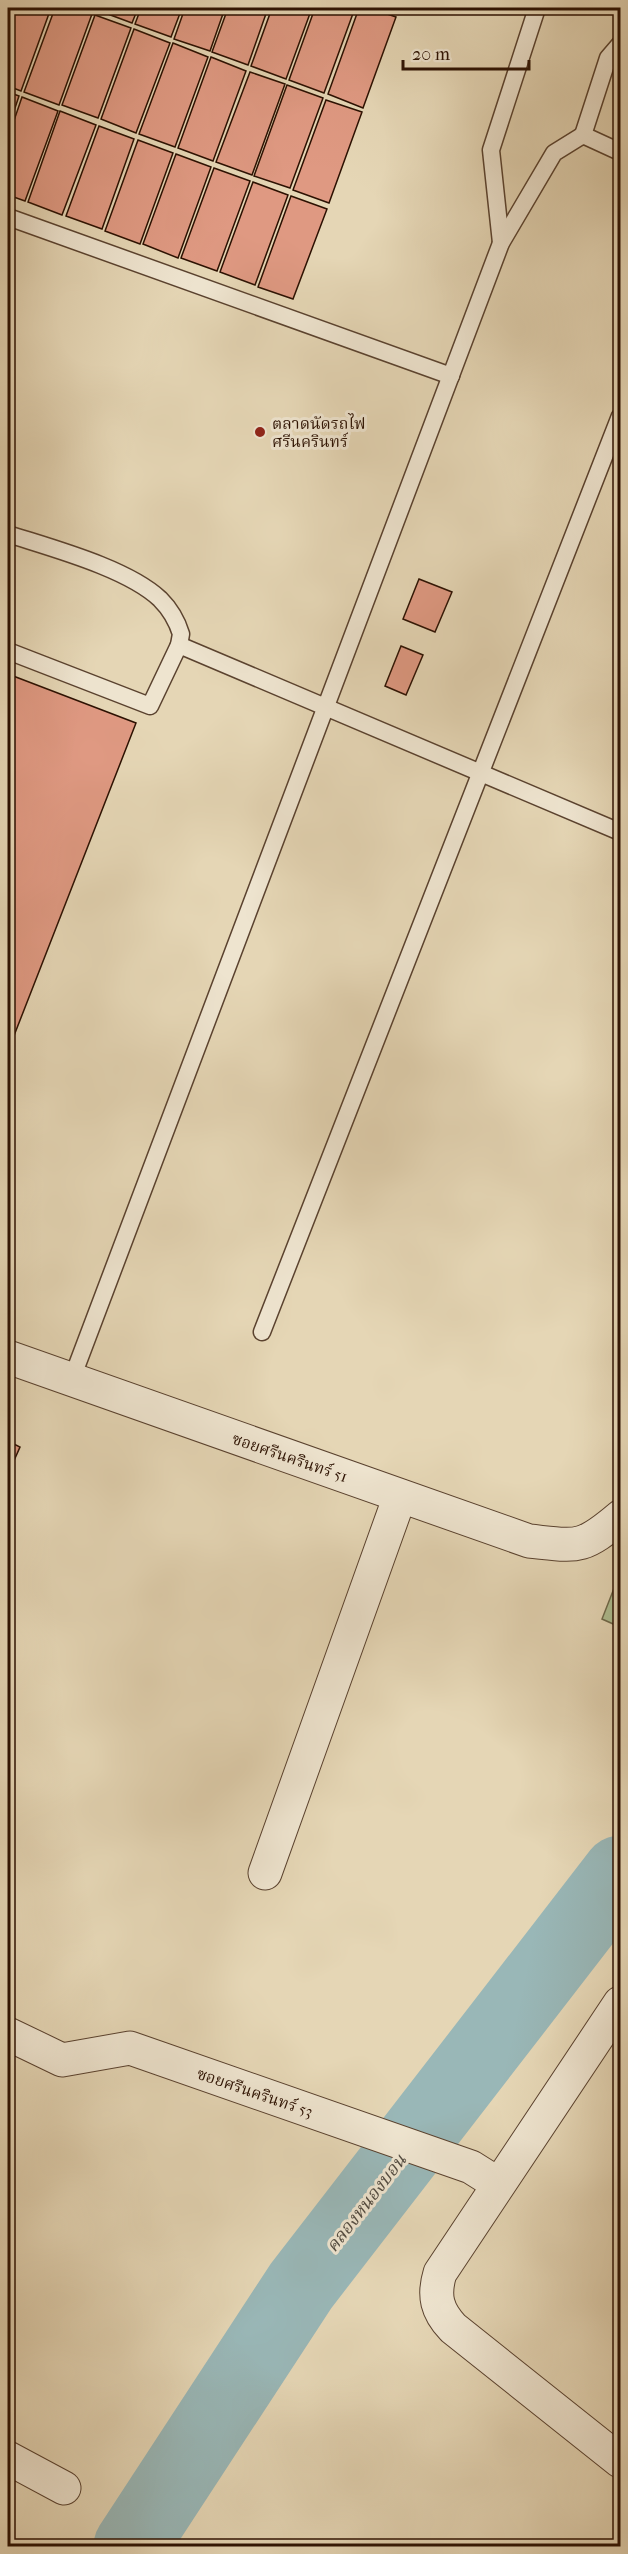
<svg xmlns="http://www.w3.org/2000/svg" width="628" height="2554" viewBox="0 0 628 2554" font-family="'IM FELL French Canon','Noto Serif Thai',serif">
<rect width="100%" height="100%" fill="#e5d6b5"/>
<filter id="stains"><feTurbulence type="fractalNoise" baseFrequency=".00333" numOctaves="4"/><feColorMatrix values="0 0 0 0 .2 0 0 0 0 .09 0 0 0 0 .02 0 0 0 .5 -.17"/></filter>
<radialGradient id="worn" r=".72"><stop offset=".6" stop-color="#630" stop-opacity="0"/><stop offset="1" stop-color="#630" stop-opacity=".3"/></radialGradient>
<polygon fill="#aebf92" stroke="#6d684a" stroke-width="1.5" points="620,1573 620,1627 602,1619"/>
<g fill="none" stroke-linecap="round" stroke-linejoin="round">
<polyline stroke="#99b7b7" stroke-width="75" points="131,2546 301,2286 620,1873"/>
</g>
<g fill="#df9982" stroke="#2c1102" stroke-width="1.5">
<polygon points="11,8 51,8 21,91 8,86 8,18"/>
<polygon points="55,8 75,8 92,14 59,105 24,92"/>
<polygon points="98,8 138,8 132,23 97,10"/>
<polygon points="141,8 182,8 171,37 135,24"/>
<polygon points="185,8 225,8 210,51 174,39"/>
<polygon points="228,8 268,8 248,65 212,52"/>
<polygon points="272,8 312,8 286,79 251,66"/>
<polygon points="315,8 355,8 324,93 289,80"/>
<polygon points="359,8 370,8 396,17 363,108 328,94"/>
<polygon points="382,8 399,8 397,13"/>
<polygon points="95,15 131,28 98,118 62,105"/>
<polygon points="134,29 170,43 136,133 101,119"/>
<polygon points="173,43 208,57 175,147 139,134"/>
<polygon points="211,57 246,71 213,161 178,148"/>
<polygon points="250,72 285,84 252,175 216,162"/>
<polygon points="287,85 323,98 290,188 254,176"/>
<polygon points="8,92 19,96 8,129"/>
<polygon points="22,97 58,111 25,201 8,195 8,138"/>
<polygon points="326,100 362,112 329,203 293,190"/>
<polygon points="60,111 96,125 62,215 28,202"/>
<polygon points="99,126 134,139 102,229 66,216"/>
<polygon points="138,140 173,153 140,244 105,231"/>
<polygon points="176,154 211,167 178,258 143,244"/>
<polygon points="214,168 250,181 217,271 181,258"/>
<polygon points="253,182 288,195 255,285 220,272"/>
<polygon points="291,196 327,209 293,299 258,287"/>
<polygon points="419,579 452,592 435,632 403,619"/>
<polygon points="401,646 423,655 406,695 385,686"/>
<polygon points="8,674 136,723 8,1051"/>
<polygon points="8,1441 20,1447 8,1474"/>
</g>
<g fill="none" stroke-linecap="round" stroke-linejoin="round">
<g stroke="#5a422f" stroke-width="19">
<g id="lane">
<polyline points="583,135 608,58 620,44"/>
<polyline points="8,217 451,376"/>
<polyline points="501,243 491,150 537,8"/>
<path d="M8,534c43,14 119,34 152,65 10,10 17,22 21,35l-2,11 -29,61 -142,-55"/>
<polyline points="179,645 620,832"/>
<polyline points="262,1332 620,416"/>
<polyline points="71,1381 501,243 554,153 583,135 620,152"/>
</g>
</g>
<g stroke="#5a422f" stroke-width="35">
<g id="street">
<path d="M8,1357l521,184c49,5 52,9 91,-24"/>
<polyline points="265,1873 400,1496"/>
<path d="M620,2003l-180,270c-7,23 -3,38 13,55l167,133"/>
<polyline points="8,2034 62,2060 130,2048 471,2167 498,2184"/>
<polyline points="8,2458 64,2488"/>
</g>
</g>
<use href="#lane" stroke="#eee4cf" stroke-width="16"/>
<use href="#street" stroke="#eee4cf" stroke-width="33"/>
</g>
<circle fill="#8f2418" stroke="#eee4cf" stroke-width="2" cx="260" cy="432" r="6"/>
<g text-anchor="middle" stroke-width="6" stroke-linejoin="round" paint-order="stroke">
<g font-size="16" fill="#2c1102" stroke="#eee4cf" text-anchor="start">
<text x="272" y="429">ตลาดนัดรถไฟ<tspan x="272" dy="18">ศรีนครินทร์</tspan></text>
</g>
<g font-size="16" fill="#2c1102" stroke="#eee4cf">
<text transform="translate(290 1457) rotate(19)" y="6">ซอยศรีนครินทร์ 51</text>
<text transform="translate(255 2092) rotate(19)" y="6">ซอยศรีนครินทร์ 53</text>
</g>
<g font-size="18" font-style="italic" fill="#524b41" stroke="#eee4cf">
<text transform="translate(366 2203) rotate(-52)" y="6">คลองหนองบอน</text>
</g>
</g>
<rect width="628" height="2554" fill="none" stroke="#e5d6b5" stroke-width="30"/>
<rect x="9" y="9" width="610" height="2536" fill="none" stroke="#2c1102" stroke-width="3"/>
<rect x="15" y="15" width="598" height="2524" fill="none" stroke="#2c1102" stroke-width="1.5"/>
<path d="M403 60v9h126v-9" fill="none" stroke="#2c1102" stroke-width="3"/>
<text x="412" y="60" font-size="18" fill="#2c1102" stroke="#eee4cf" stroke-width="4.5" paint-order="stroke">20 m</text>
<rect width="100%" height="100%" filter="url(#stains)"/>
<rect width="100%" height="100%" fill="url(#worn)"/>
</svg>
